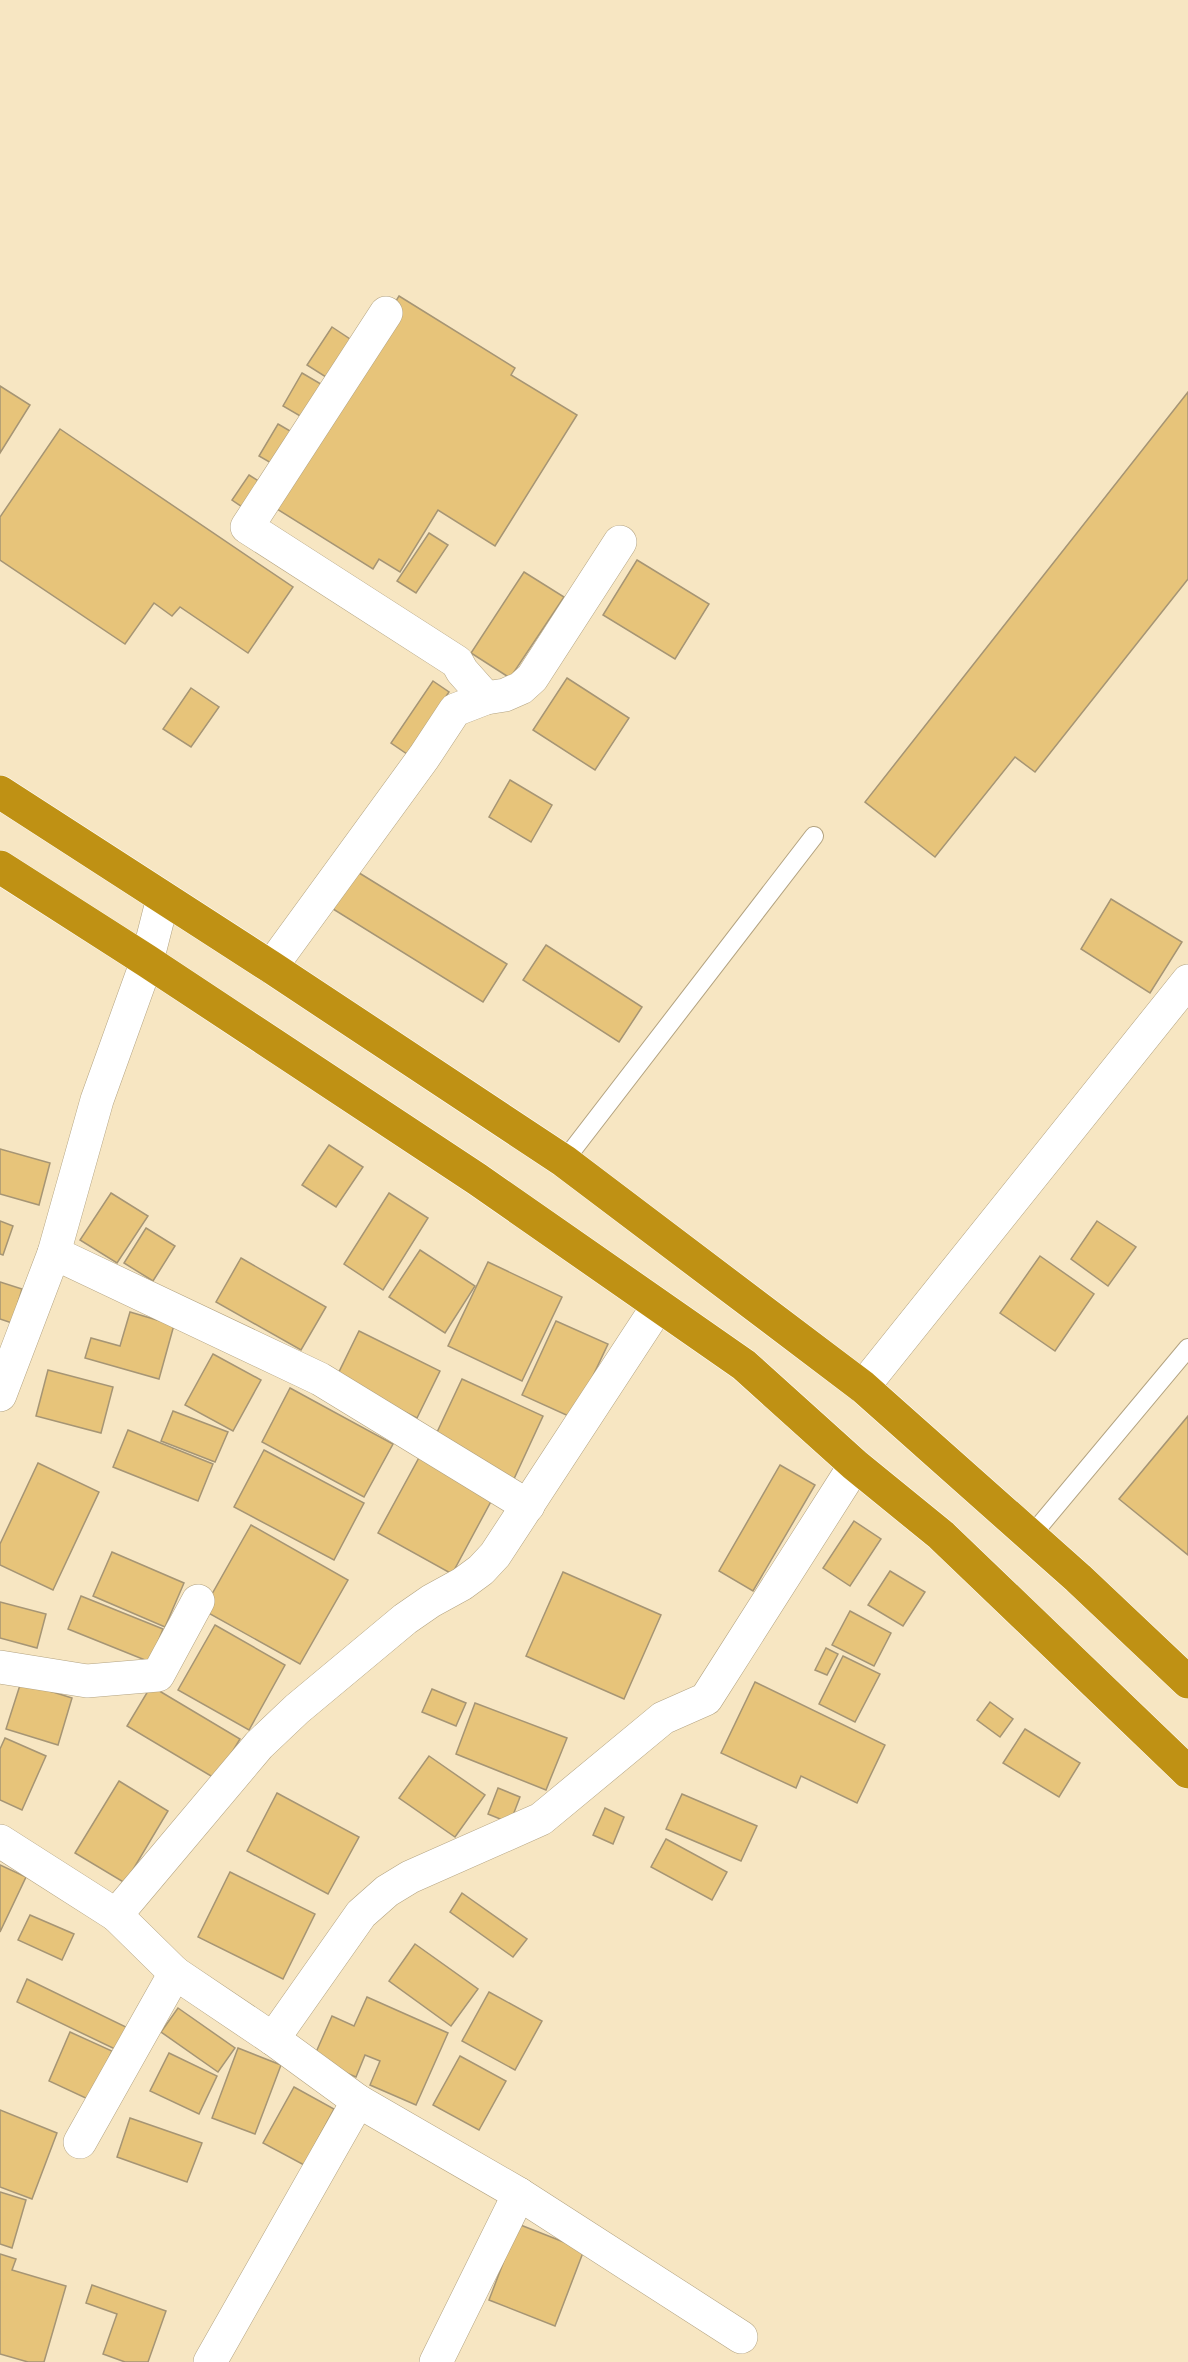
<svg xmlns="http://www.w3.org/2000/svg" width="1188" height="2362" viewBox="0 0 1188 2362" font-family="'DM Sans',sans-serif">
<rect width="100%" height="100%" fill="#f7e6c2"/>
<g fill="#e7c47a" stroke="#a69574" stroke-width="1.5">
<polygon points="399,296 515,368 511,375 577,415 495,546 438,510 400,572 379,559 373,569 269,504"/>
<polygon points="332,327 353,341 329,379 307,365"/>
<polygon points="302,373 326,387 307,420 283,406"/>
<polygon points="0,386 30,405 0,453"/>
<polygon points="1188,392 1188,579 1035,772 1015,757 935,857 865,802"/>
<polygon points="278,424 297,435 278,467 259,456"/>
<polygon points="60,429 293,587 248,653 180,607 172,616 154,603 125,644 0,560 0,517"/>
<polygon points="249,475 265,485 248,511 232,500"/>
<polygon points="429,533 448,545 416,593 397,581"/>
<polygon points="637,560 709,604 675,659 603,615"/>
<polygon points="524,572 564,597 510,678 471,653"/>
<polygon points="567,678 629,718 595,770 533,730"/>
<polygon points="433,681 449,692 407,754 391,743"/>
<polygon points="191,688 219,707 191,747 163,729"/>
<polygon points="510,780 552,805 531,842 489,817"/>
<polygon points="356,871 507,964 483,1002 333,909"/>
<polygon points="1111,899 1182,942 1150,993 1081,949"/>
<polygon points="546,945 642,1007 619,1042 523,980"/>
<polygon points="329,1145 363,1167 336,1207 302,1185"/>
<polygon points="0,1149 50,1163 39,1205 0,1194"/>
<polygon points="111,1193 148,1216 117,1263 80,1240"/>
<polygon points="389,1193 428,1218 383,1290 344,1264"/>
<polygon points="0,1221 13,1226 3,1255 0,1254"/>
<polygon points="1097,1221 1136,1247 1108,1286 1071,1259"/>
<polygon points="146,1228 175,1246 153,1281 124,1263"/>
<polygon points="420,1250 475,1286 445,1333 389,1297"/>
<polygon points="1040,1256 1094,1294 1055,1351 1000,1313"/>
<polygon points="241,1258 326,1307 301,1350 216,1302"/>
<polygon points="488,1262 562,1297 522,1381 448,1346"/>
<polygon points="0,1282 22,1289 12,1323 0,1319"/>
<polygon points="130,1312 174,1325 159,1379 85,1358 91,1338 120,1346"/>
<polygon points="556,1321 608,1344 573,1418 522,1395"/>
<polygon points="359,1331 440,1371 417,1418 336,1378"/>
<polygon points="213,1354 261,1380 233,1431 185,1405"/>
<polygon points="48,1370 113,1387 101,1433 36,1416"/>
<polygon points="462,1379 543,1416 513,1481 432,1443"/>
<polygon points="290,1388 393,1444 364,1497 262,1442"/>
<polygon points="173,1411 228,1432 215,1462 161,1441"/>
<polygon points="1188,1416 1188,1555 1119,1499"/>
<polygon points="128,1430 213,1464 198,1501 113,1467"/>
<polygon points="264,1450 364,1503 334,1560 234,1507"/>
<polygon points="421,1454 495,1494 452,1574 378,1533"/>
<polygon points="38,1463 99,1492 53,1590 0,1565 0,1544"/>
<polygon points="780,1465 815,1485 753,1591 719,1571"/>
<polygon points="854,1521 881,1539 850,1586 823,1568"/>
<polygon points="251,1525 348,1580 300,1664 203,1610"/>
<polygon points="112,1552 184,1583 165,1627 93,1596"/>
<polygon points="890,1571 925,1592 903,1626 868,1605"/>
<polygon points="563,1572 661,1615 624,1699 526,1656"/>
<polygon points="81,1596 163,1629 150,1662 68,1629"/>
<polygon points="0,1602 46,1614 37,1648 0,1638"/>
<polygon points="850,1611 891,1633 874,1666 832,1645"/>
<polygon points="215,1625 285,1665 249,1730 178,1690"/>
<polygon points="826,1648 838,1654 827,1675 815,1670"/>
<polygon points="843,1656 880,1674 855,1722 819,1704"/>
<polygon points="21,1682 72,1698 58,1745 6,1729"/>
<polygon points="755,1682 885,1745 857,1803 801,1776 796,1788 721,1753"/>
<polygon points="151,1686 240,1739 216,1779 127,1726"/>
<polygon points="432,1689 466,1703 456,1726 422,1712"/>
<polygon points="990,1702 1013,1719 1000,1737 977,1720"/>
<polygon points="475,1703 567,1738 546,1790 456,1754"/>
<polygon points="1025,1729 1080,1763 1059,1797 1003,1763"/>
<polygon points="5,1738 46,1756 22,1810 0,1800 0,1749"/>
<polygon points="429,1756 485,1795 455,1837 399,1798"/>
<polygon points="119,1781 168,1811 125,1883 75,1853"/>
<polygon points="498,1788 520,1797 510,1823 488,1814"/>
<polygon points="277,1793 359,1837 328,1894 247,1851"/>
<polygon points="682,1794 757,1826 741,1861 666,1829"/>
<polygon points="605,1808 624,1817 613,1844 593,1835"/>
<polygon points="666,1839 727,1872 712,1900 651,1867"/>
<polygon points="0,1865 26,1877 0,1932"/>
<polygon points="230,1872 315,1914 283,1979 198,1937"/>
<polygon points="462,1893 527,1939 513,1957 450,1912"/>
<polygon points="30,1915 74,1934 62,1960 18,1940"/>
<polygon points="415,1944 478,1989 451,2026 389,1981"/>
<polygon points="27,1979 128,2028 117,2050 17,2002"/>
<polygon points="489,1992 542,2021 515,2070 462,2041"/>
<polygon points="367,1997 448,2033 416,2105 370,2085 380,2061 365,2055 356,2077 313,2059 332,2016 354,2026"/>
<polygon points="178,2008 235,2048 218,2072 161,2032"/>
<polygon points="70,2032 112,2051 90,2100 49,2081"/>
<polygon points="238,2048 281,2065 255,2134 212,2118"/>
<polygon points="169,2053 217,2076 199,2114 150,2091"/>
<polygon points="460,2056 506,2081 479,2130 433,2105"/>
<polygon points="294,2087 334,2109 304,2165 263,2143"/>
<polygon points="0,2110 57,2133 32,2199 0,2187"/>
<polygon points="130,2118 202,2143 187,2182 117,2157"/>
<polygon points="0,2192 26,2200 12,2248 0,2244"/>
<polygon points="518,2224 584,2250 555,2326 489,2300"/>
<polygon points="0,2254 16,2259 12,2270 66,2286 44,2362 28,2362 0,2354"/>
<polygon points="92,2285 166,2311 148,2362 125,2362 103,2354 117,2314 86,2303"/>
</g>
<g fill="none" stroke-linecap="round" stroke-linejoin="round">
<g stroke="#b3a381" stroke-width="20">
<g id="lane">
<polyline points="564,1161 814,836"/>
<polyline points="1031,1536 1188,1348"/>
</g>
</g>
<g stroke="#b3a381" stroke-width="34">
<g id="street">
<polyline points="386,313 247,527 457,662 462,671 486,698"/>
<polyline points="271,967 424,757 455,710 486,698 505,695 521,688 532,678 620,542"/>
<polyline points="54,1253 320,1379 528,1506"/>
<polyline points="863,1387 1188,981"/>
<polyline points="0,1395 54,1253 97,1100 147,961 163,898"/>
<polyline points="0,1667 87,1681 158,1675 198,1601"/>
<polyline points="0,1841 116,1915 175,1973 273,2039 358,2101 519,2194 741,2337"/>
<polyline points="116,1915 259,1745 297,1709 405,1619 431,1601 462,1584 481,1570 495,1555 658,1306"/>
<polyline points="273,2039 361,1914 387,1891 410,1877 541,1819 663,1718 706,1699 855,1465"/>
<polyline points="80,2142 175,1973"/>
<polyline points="210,2362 358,2101"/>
<polyline points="436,2362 519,2194"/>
</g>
</g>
<g stroke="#fff" stroke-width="34">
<g id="highway">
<polyline points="0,792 271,967 564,1161 863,1387 1078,1578 1188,1682"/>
<polyline points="0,867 147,961 477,1179 744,1365 855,1465 941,1535 1188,1772"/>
</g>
</g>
<use href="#lane" stroke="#fff" stroke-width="18"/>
<use href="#street" stroke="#fff" stroke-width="33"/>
<use href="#highway" stroke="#bf9114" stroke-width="33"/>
</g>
</svg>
